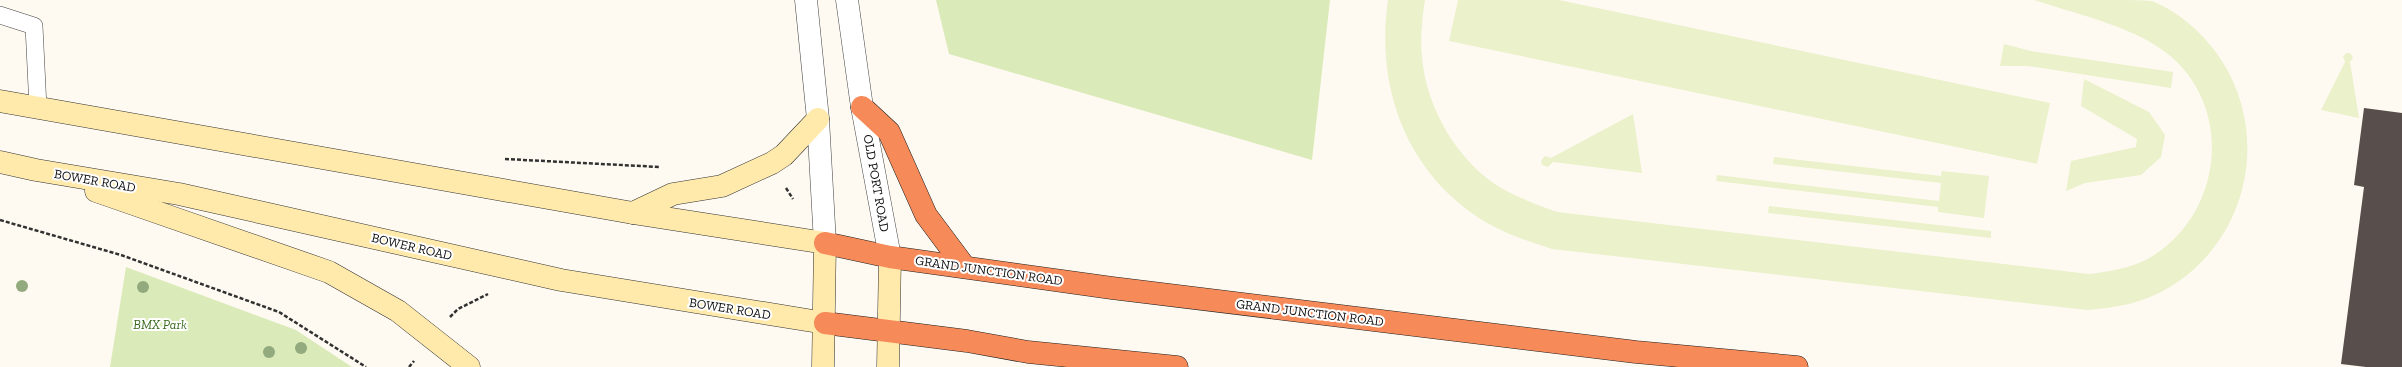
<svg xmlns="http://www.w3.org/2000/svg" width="2402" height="367" viewBox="0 0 2402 367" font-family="'Zilla Slab',serif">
<rect width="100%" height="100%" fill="#fffaf1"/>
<g fill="#daeab9">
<polygon points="936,0 1330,0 1312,160 949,54"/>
<polygon points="126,267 296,330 352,367 110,367"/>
</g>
<g fill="#eaf1cb">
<path d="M1388,0h37c-3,19 -5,38 -3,57 4,51 36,105 79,131 18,10 37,17 56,24l532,62c25,-3 50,-7 71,-23 60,-44 71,-135 17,-189 -34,-34 -98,-47 -143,-62 28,0 57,0 85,0 10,0 23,0 33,1 28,11 54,35 70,60 49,77 25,181 -54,227 -25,15 -52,20 -81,22l-535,-61c-22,-7 -43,-14 -63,-25 -81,-47 -114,-134 -101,-224z"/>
<polygon points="1458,0 1559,0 2050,103 2037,164 1449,41"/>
<polygon points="2004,44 2031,51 2173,72 2171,88 2028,66 2000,66"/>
<polygon points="2347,53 2350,53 2353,58 2350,62 2359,118 2321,110 2345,62 2343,56"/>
<polygon points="2084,79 2149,112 2165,135 2161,157 2141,175 2085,183 2066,191 2071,161 2136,147 2137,139 2081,106"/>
<polygon points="1633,114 1642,173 1553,162 1548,167 1542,165 1541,161 1545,156 1551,158"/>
<polygon points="1774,157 1941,176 1942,171 1989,176 1984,218 1938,212 1938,207 1716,181 1717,175 1939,201 1941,183 1773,164"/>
<polygon points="1769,206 1991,231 1991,238 1768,213"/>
</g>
<polygon fill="#584e4b" points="2364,108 2402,113 2402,367 2366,367 2341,364 2364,187 2354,185"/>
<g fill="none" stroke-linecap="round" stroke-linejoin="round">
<g stroke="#424242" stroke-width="18">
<polyline id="lane" points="0,15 34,26 38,108"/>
</g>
<g stroke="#424242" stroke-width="23">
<g id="street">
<polyline points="806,0 818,119 825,243"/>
<polyline points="847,0 862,107 890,257"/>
</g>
</g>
<g stroke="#313131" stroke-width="23">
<g id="secondary">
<polyline points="0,101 633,213 825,243 823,367"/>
<polyline points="0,162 36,170 179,194 561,280 825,323"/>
<polyline points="96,191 329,272 398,311 469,367"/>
<polyline points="633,213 673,194 722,186 772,163 784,155 818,119"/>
<polyline points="888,367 890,257"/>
</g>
</g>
<g stroke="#202020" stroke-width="23">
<g id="highway">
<polyline points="862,107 889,132 926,215 964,266"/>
<polyline points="825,243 890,257 1112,288 1636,352 1797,367"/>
<polyline points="825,323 967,341 1028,352 1177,367"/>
</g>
</g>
<g stroke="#313131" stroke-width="2.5" stroke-dasharray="4 2" stroke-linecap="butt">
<polyline points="505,159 660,167"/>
<polyline points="786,188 793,199"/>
<polyline points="0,220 121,255 279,312 366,367"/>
<polyline points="450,317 458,309 488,294"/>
<polyline points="409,367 414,361"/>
</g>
<use href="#lane" stroke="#fff" stroke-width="17"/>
<use href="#street" stroke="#fff" stroke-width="22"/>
<use href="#secondary" stroke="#ffeaac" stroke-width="22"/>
<use href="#highway" stroke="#f68a58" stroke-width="22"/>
</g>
<g fill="#92aa7d">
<circle cx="22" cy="286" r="6"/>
<circle cx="143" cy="287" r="6"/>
<circle cx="301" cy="348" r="6"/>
<circle cx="269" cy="352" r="6"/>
</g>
<g text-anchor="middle" stroke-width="4" stroke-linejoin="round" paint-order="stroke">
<g font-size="13" fill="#0f0f0f" stroke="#fff">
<text transform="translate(95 180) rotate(10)" y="5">BOWER ROAD</text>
<text transform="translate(877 183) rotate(80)" y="5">OLD PORT ROAD</text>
<text transform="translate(412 246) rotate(13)" y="5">BOWER ROAD</text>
<text transform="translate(989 270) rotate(8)" y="5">GRAND JUNCTION ROAD</text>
<text transform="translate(730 308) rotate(9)" y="5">BOWER ROAD</text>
<text transform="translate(1310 312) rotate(7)" y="5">GRAND JUNCTION ROAD</text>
</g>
<g font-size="13" font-style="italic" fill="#38681e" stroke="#fff">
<text x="160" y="329">BMX Park</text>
</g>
</g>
</svg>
